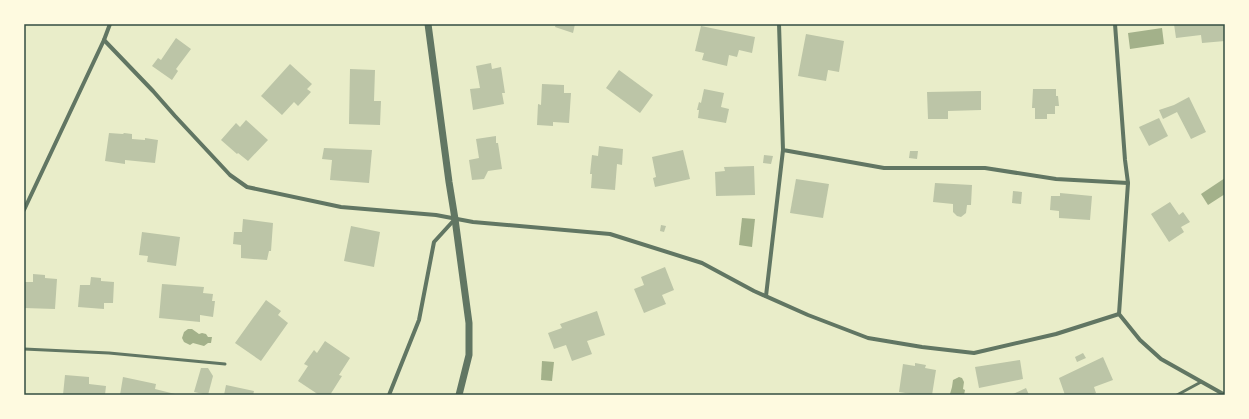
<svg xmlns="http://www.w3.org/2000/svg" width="1249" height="419" viewBox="0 0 1249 419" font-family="Signika,sans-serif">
<rect width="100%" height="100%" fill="#e9edc9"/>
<g fill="#a3b18a">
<polygon points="1162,28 1164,44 1130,49 1128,33"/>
<polygon points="1225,178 1225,194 1208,205 1201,194"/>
<polygon points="742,218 755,219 752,247 739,245"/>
<polygon points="188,329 192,329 199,334 202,333 206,334 208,337 212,337 211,343 208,343 204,346 193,343 190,345 184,342 182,338 184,332"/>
<polygon points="542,361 554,362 552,381 541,380"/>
<polygon points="959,377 962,378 964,382 963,389 965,390 964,395 950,395 950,394 952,387 953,380"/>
</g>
<g fill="#bcc5a7">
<polygon points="556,24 575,24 573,33 555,27"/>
<polygon points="1174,24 1225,24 1225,41 1202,43 1201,35 1176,38"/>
<polygon points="701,26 755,37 752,53 739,50 737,57 729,55 727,66 702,60 704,53 695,51"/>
<polygon points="806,34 844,41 839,72 828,70 826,81 798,76"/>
<polygon points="176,38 191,49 176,69 178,71 172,80 152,66 158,58 161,60"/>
<polygon points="491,63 492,69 501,67 505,93 502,93 504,104 473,110 470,89 480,88 476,66"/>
<polygon points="290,64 312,84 307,89 311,92 298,106 294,102 282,115 261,96"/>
<polygon points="350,69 375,70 374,101 381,101 380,125 349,124"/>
<polygon points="619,70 653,95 640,113 606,88"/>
<polygon points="542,84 564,85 564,93 571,93 569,123 553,122 553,126 537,125 538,104 541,105"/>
<polygon points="704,89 724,93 721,107 729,109 726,123 698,118 699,110 697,110 699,102 701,103"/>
<polygon points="1033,89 1056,89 1056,96 1058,96 1059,106 1055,106 1055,114 1047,114 1047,119 1035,119 1035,108 1032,108"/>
<polygon points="981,91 981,110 948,111 948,119 928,119 927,92"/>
<polygon points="1189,97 1206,132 1191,139 1177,112 1163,119 1159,110 1174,105"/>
<polygon points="1159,118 1168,136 1149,146 1139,127"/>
<polygon points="246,120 268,140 248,161 238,153 237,154 221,140 236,123 240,127"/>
<polygon points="109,133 123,134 124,133 132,134 132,139 145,140 145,138 158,140 155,163 125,160 125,164 105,161"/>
<polygon points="496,136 496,143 498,143 502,169 488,171 484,179 472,180 469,160 479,158 476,139"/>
<polygon points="599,146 623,149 622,165 617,164 615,190 591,188 592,174 590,174 592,155 598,156"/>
<polygon points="324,148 372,150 369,183 330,180 332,160 322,159"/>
<polygon points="683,150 690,179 655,187 653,178 656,177 652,157"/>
<polygon points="910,151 918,151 917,159 909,158"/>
<polygon points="764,155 773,156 771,164 763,163"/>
<polygon points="754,166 755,195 716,196 715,172 725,171 724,167"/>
<polygon points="796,179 829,184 823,218 790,213"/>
<polygon points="935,183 972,185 971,205 967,205 966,213 961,217 957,216 953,212 953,204 933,202"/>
<polygon points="1013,191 1022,192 1021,204 1012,203"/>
<polygon points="1060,193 1092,196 1090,220 1059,218 1059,211 1050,210 1051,196 1060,196"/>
<polygon points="1170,202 1179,215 1183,212 1190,222 1181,227 1184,232 1169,242 1151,214"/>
<polygon points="243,219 273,223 271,251 269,251 267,260 241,258 241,245 233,244 234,232 242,232"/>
<polygon points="661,225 666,226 664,232 660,231"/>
<polygon points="351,226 380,232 374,267 344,261"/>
<polygon points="142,232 180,237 176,266 147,262 148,256 139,255"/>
<polygon points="665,267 674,290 662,295 666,304 644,313 634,289 644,285 641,277"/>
<polygon points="33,274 45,275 45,278 57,279 55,309 24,308 24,282 33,282"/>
<polygon points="91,277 101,278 101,281 114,282 113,303 104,303 104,309 78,307 80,285 90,285"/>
<polygon points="162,284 204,287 203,293 213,294 212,301 215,301 213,317 200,315 200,322 159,318"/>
<polygon points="266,300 281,311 278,315 288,323 261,361 235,343"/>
<polygon points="597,311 605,335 587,341 592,354 572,361 566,345 554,349 548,333 562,328 560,324"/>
<polygon points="325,341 350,358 339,375 342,376 330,395 319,395 298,381 308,366 304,364 314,350 317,353"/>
<polygon points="1083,353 1086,358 1077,362 1075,357"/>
<polygon points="1103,357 1113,380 1094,387 1096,393 1091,395 1065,395 1059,378"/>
<polygon points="1020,360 1023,379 979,388 975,367"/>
<polygon points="915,363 926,365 925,368 936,370 932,395 918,395 899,392 903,364 915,366"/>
<polygon points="201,368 208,368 213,376 208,395 194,392"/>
<polygon points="65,375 89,377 89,384 106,386 105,395 63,395"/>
<polygon points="123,377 156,384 155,389 179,395 120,395"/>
<polygon points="226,385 254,391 253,395 224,395"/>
<polygon points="1026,388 1029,395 1011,395"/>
</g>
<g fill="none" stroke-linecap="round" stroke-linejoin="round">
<g stroke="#617663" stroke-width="3">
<polyline points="24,349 109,353 225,364"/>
<polyline points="1177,395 1201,382"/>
</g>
<g stroke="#617663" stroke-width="4">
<polyline points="779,24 783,150 884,168 985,168 1056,179 1128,183"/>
<polyline points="1115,24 1125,160 1128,183 1119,314 1140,340 1161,359 1225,395"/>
<polyline points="104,40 153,91 175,116 230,175 247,187 341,207 436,215 473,222 610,234 702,263 754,291 808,315 868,338 922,347 974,353 1056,334 1119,314"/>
<polyline points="24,210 104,40 110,24"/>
<polyline points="766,296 783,150"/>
<polyline points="389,395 419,320 434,242 455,219"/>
</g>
<polyline stroke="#617663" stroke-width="7" points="428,24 449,182 455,219 469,323 469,355 459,395"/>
</g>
<rect width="1249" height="419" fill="none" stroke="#fefae0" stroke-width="50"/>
<rect x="25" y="25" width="1199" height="369" fill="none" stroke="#344e41" stroke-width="1.5"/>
</svg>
